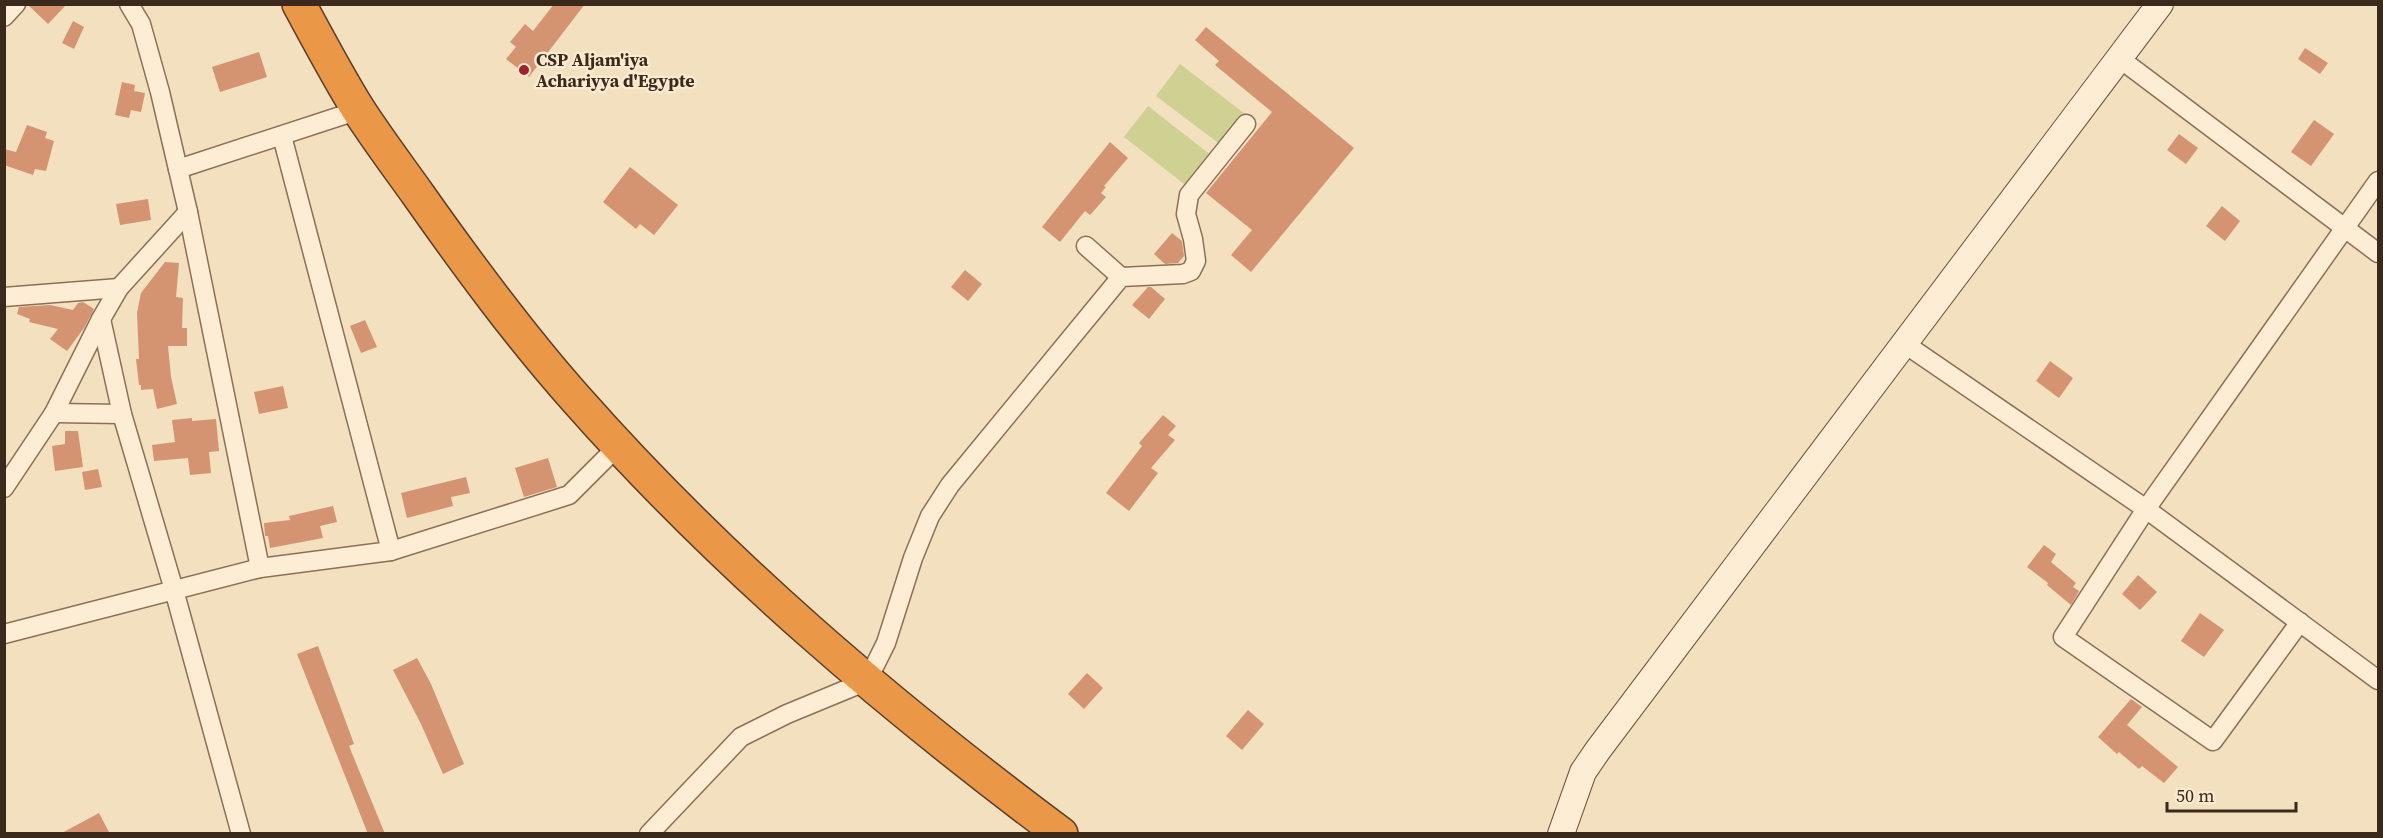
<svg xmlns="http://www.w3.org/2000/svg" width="2383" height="838" viewBox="0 0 2383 838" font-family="'Source Serif 4',serif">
<rect width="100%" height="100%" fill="#f2e0bf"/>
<g fill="#ced192">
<polygon points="1180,64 1245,114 1221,145 1156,96"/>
<polygon points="1148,106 1212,156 1188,187 1124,137"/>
</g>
<g fill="#d49471">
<polygon points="27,4 67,4 48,24"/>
<polygon points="554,4 585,4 529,77 506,59 516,47 510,42 525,24 533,31"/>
<polygon points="73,21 84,27 74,49 62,43"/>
<polygon points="1206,27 1354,148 1251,272 1231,255 1252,230 1206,193 1272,112 1215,65 1219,61 1195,40"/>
<polygon points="2305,48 2328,63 2320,74 2298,59"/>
<polygon points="259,52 267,77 220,92 212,67"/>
<polygon points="122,82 135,85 134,91 145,93 141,112 131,110 129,118 115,115"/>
<polygon points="2314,120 2334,134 2311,166 2291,152"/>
<polygon points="27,125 47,132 45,138 54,141 46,171 35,169 33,175 4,165 4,149 16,152"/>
<polygon points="2179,134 2198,148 2186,164 2167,150"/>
<polygon points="1110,142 1128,158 1104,186 1106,187 1101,193 1106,197 1090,215 1085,211 1060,242 1042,227"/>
<polygon points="630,167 678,205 654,235 640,224 636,229 603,202"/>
<polygon points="148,199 151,220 120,225 116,204"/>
<polygon points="2222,206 2240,221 2225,241 2206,226"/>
<polygon points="1172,233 1182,241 1184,256 1178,263 1165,264 1154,254"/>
<polygon points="165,262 179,263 176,297 183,298 182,328 187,328 187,346 168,346 171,377 177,404 157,409 153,389 141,390 141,385 139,385 136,359 139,359 137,313 141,293"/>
<polygon points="965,270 982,284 968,301 951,287"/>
<polygon points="1148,287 1151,287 1165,299 1149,319 1132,305"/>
<polygon points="83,302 94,309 84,328 67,351 50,339 58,329 29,322 30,319 17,314 19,307 50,305 73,310 78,303"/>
<polygon points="365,320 377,347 361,353 350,326"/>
<polygon points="2050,361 2073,378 2059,398 2036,381"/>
<polygon points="283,386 288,408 259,414 254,392"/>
<polygon points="1163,415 1176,426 1168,435 1175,440 1151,468 1158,473 1129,511 1106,493 1142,446 1139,443"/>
<polygon points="192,418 192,421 216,419 219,451 209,452 211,473 190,475 188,458 154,461 152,445 175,442 172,420"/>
<polygon points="65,431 78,431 83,467 55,471 52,446 65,444"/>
<polygon points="548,458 557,487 524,497 515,468"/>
<polygon points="98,469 102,487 85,490 82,472"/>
<polygon points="466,477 470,493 451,497 453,506 407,518 401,493"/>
<polygon points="333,506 337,522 320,526 323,538 270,548 268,536 265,536 264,523 290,520 289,516"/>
<polygon points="2044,545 2056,554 2051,562 2076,583 2073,587 2079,591 2071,605 2047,585 2048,583 2027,567"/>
<polygon points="2138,575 2157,592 2140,610 2122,594"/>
<polygon points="2200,613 2224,630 2204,657 2181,641"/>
<polygon points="318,646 354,744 349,746 385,834 368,834 297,654"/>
<polygon points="417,658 431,684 464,764 443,774 421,724 393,670"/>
<polygon points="1087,673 1103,688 1084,709 1068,694"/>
<polygon points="2131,699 2142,707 2127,725 2178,767 2164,783 2142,766 2139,769 2119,752 2117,754 2098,737"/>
<polygon points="1248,710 1264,724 1242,750 1226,736"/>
<polygon points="99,813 110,834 60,834"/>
</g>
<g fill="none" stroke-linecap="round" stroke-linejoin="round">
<g stroke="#8d6f56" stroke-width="21">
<g id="street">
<polyline points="129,4 141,24 160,92 188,212 260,568"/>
<polyline points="4,17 16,4"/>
<polyline points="2119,58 2378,253"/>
<polyline points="178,169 359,110"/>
<polyline points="1086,246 1121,277"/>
<polyline points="4,297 119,288"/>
<polyline points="101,319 122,414 174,590 241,834"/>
<polyline points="1905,344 2146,509 2378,680"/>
<polyline points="54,413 122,414"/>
<polyline points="4,488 54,413 101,319 119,288 188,212"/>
<polyline points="391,551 569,495 619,445"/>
<polyline points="2300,622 2213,741 2063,637 2146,509 2378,181"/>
<polyline points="4,634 260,568 391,551 282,136"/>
<polyline points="649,834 741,737 787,714 867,681 886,643 913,558 930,516 950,485 1121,277 1183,274 1191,271 1196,261 1193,239 1186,214 1189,195 1246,124"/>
</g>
</g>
<g stroke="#6f5039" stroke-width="28">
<polyline id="secondary" points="1561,834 1583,772 1598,750 2160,4"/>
</g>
<g stroke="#5a3d2a" stroke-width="36">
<path id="highway" d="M299,4c19,35 38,71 59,105 18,28 39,56 59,84 50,71 102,142 160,207 144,163 310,304 484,434"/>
</g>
<use href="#street" stroke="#fcedd4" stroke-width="18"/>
<use href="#secondary" stroke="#fcedd4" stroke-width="26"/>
<use href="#highway" stroke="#ea9747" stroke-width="33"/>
</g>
<circle fill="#a2202a" stroke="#f9ead0" stroke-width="2" cx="524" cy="70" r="6"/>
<g text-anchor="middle" stroke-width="5" stroke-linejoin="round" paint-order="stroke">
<g font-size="18" font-weight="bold" fill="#3b291c" stroke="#f9ead0" text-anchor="start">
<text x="536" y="66">CSP Aljam'iya<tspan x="536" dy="21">Achariyya d'Egypte</tspan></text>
</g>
</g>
<rect width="2383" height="838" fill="none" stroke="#3b291c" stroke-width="12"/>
<path d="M2167 802v9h129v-9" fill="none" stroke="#3b291c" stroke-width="3"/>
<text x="2176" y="802" font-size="18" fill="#3b291c" stroke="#f9ead0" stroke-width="4.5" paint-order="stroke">50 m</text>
</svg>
